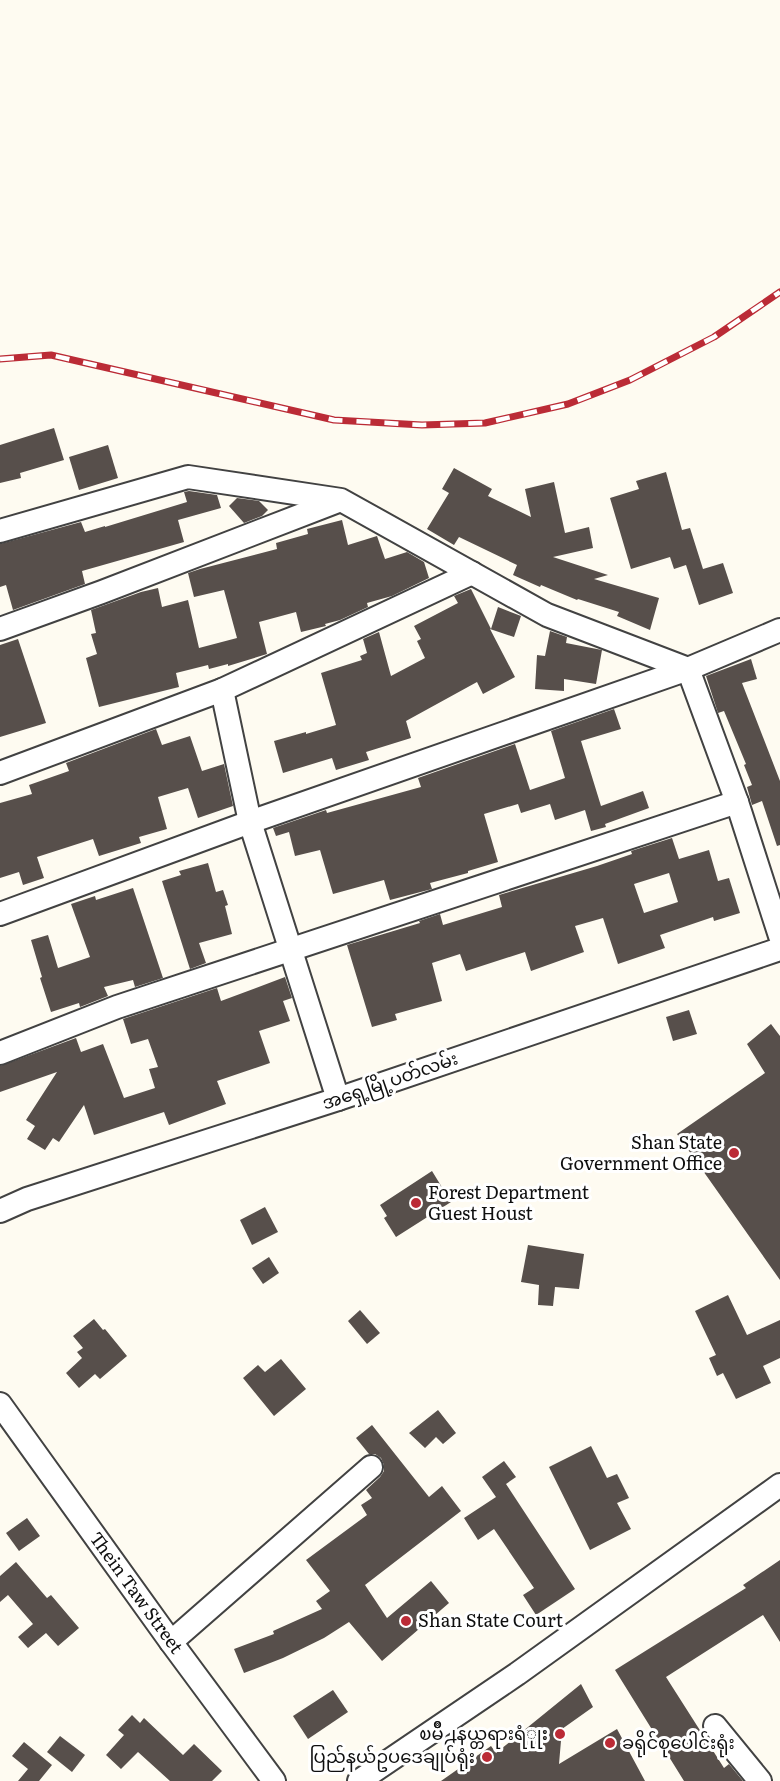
<svg xmlns="http://www.w3.org/2000/svg" width="780" height="1781" viewBox="0 0 780 1781" font-family="Literata,'Noto Sans Myanmar',serif">
<rect width="100%" height="100%" fill="#fefbf1"/>
<g fill="#574f4b" fill-rule="evenodd">
<polygon points="54,428 64,460 20,473 21,478 0,483 0,445"/>
<polygon points="108,445 118,478 79,490 69,457"/>
<polygon points="454,468 492,489 488,496 531,517 525,489 554,482 565,533 589,527 593,548 553,557 608,575 594,579 659,598 650,630 617,616 619,612 578,599 577,600 541,585 540,587 513,575 517,565 459,537 454,545 427,529 449,493 442,489"/>
<polygon points="666,472 682,530 690,528 703,569 723,563 733,593 699,605 686,565 674,569 670,557 631,569 610,498 639,489 636,481"/>
<polygon points="189,491 217,495 221,508 178,520 184,542 82,571 85,584 13,610 6,585 0,587 0,544 81,522 85,532 105,526 105,527 187,502 184,492"/>
<polygon points="237,498 259,501 268,510 262,516 244,523 229,506"/>
<polygon points="342,520 348,545 377,536 385,559 407,552 424,562 429,578 392,596 367,603 368,607 340,620 325,624 326,626 301,632 296,612 259,622 267,654 228,666 228,664 209,669 208,665 176,673 179,687 99,707 86,658 97,654 91,634 96,633 91,610 141,592 158,588 162,607 188,600 199,648 237,638 224,590 194,597 188,573 200,569 277,549 276,543 308,534 307,529"/>
<polygon points="471,589 491,629 498,607 521,616 514,637 490,629 515,677 483,694 477,682 406,721 411,738 366,752 369,760 336,770 332,758 283,773 274,741 306,732 306,734 336,725 321,673 362,660 360,656 367,653 363,639 379,632 391,676 425,658 417,641 421,639 414,626 458,603 454,596"/>
<polygon points="550,631 567,637 566,643 602,650 596,684 564,679 564,691 535,689 537,655 545,656"/>
<polygon points="18,639 46,723 0,737 0,645"/>
<polygon points="751,659 757,679 742,683 780,781 780,845 777,846 762,801 752,805 747,787 752,785 744,765 746,764 724,711 718,713 706,676"/>
<polygon points="614,709 621,729 581,741 601,806 643,791 649,808 605,824 606,827 591,831 585,810 555,820 550,804 521,813 518,804 484,814 498,862 468,871 468,873 430,883 432,889 390,900 384,880 333,894 320,850 295,856 289,832 276,836 273,828 326,810 327,813 421,787 418,778 515,744 530,790 565,778 551,731"/>
<polygon points="156,729 162,745 190,736 202,771 224,764 233,806 198,818 188,788 158,797 167,829 139,837 141,843 99,856 93,839 37,857 44,878 23,885 19,872 0,878 0,803 32,794 29,785 69,771 66,763"/>
<path d="M672,838l7,21 30,-9 9,31 11,-3 11,35 -26,8 -1,-4 -53,18 5,13 -47,16 -15,-46 -28,8 9,26 -53,19 -6,-19 -59,19 -6,-17 -28,9 10,38 -47,13 2,6 -25,7 -25,-82 73,-22 -1,-2 21,-7 3,11 59,-18 -3,-12 98,-29 35,-12 -1,-3zM669,873l9,29 -34,11 -10,-29z"/>
<polygon points="208,863 216,892 223,890 228,905 225,906 232,934 199,943 206,963 190,969 162,881 181,875 179,871"/>
<polygon points="133,888 163,978 135,987 133,980 104,987 108,996 80,1007 79,1003 51,1012 40,978 42,977 31,940 48,935 58,968 90,957 71,904 95,896 96,900"/>
<polygon points="285,977 292,998 283,1001 290,1021 259,1031 270,1063 217,1081 226,1104 169,1125 164,1112 94,1135 84,1105 59,1142 53,1138 45,1150 27,1139 35,1126 26,1120 57,1072 0,1092 0,1066 76,1038 81,1052 103,1044 124,1098 155,1088 149,1069 158,1067 148,1039 131,1044 123,1019 217,988 221,1001"/>
<polygon points="689,1010 697,1034 673,1041 666,1017"/>
<polygon points="771,1024 780,1036 780,1280 677,1134 765,1073 747,1044"/>
<polygon points="432,1171 451,1202 396,1237 384,1218 387,1216 380,1205"/>
<polygon points="265,1207 278,1232 252,1245 240,1220"/>
<polygon points="528,1245 584,1254 579,1289 555,1287 553,1306 538,1305 539,1285 521,1282"/>
<polygon points="269,1257 279,1273 263,1284 252,1268"/>
<polygon points="728,1295 747,1335 780,1320 780,1358 763,1366 771,1383 736,1399 723,1373 717,1376 709,1358 716,1355 695,1311"/>
<polygon points="360,1310 380,1333 367,1344 348,1321"/>
<polygon points="94,1319 103,1330 105,1329 127,1356 100,1379 95,1374 79,1388 66,1373 82,1358 77,1352 83,1348 73,1336"/>
<polygon points="281,1359 306,1389 274,1416 243,1378 258,1365 265,1372"/>
<polygon points="438,1410 456,1433 443,1444 436,1437 425,1448 409,1433"/>
<polygon points="372,1425 429,1497 442,1486 461,1511 365,1585 387,1618 431,1581 449,1603 382,1661 349,1622 324,1638 283,1658 244,1673 234,1649 274,1634 273,1631 322,1609 316,1601 330,1591 306,1560 367,1515 361,1505 372,1498 366,1490 380,1477 384,1471 384,1465 381,1458 375,1454 369,1454 356,1438"/>
<polygon points="591,1446 607,1478 617,1474 629,1498 617,1503 631,1529 590,1550 549,1467"/>
<polygon points="504,1461 516,1477 506,1484 575,1589 536,1615 523,1595 534,1588 494,1529 478,1540 464,1518 496,1497 482,1477"/>
<polygon points="27,1518 40,1536 19,1551 6,1533"/>
<polygon points="780,1560 780,1642 763,1615 666,1677 724,1768 729,1764 743,1781 684,1781 615,1670 746,1588 743,1585"/>
<polygon points="16,1562 47,1598 51,1595 79,1628 58,1646 46,1633 28,1648 18,1637 33,1624 8,1595 0,1602 0,1576"/>
<polygon points="581,1684 593,1707 562,1729 559,1764 617,1729 645,1781 441,1781 491,1746 496,1753"/>
<polygon points="333,1690 348,1712 308,1739 293,1716"/>
<polygon points="132,1715 140,1723 144,1718 183,1755 194,1744 222,1771 212,1781 170,1781 138,1752 121,1769 106,1755 124,1735 118,1730"/>
<polygon points="60,1736 85,1755 72,1772 47,1752"/>
<polygon points="24,1742 52,1765 39,1781 18,1781 28,1769 12,1756"/>
</g>
<g fill="none" stroke-linecap="round" stroke-linejoin="round">
<g stroke="#424242" stroke-width="26">
<g id="minor">
<polyline points="0,531 188,477 341,500 547,615 688,669 737,802 780,936"/>
<polyline points="0,629 102,592 338,501"/>
<polyline points="222,690 250,822 338,1099"/>
<polyline points="0,773 222,690 472,573"/>
<polyline points="0,914 250,822 688,669 780,630"/>
<polyline points="0,1053 117,1007 737,802"/>
<polyline points="0,1211 27,1199 338,1099 780,949"/>
<polyline points="0,1404 171,1642 274,1781"/>
<polyline points="171,1642 371,1467"/>
<polyline points="715,1726 760,1781"/>
<polyline points="359,1781 517,1674 780,1485"/>
</g>
</g>
<use href="#minor" stroke="#fff" stroke-width="22"/>
<g stroke="#bb2b36" stroke-width="7">
<polyline id="rail" points="0,359 51,355 334,420 422,425 485,423 568,404 630,380 714,337 780,292"/>
</g>
<use href="#rail" stroke="#fff" stroke-width="4.5" stroke-dasharray="14" stroke-linecap="butt"/>
</g>
<g fill="#bb2b36" stroke="#fff" stroke-width="2">
<circle cx="734" cy="1153" r="6"/>
<circle cx="416" cy="1203" r="6"/>
<circle cx="406" cy="1621" r="6"/>
<circle cx="560" cy="1734" r="6"/>
<circle cx="610" cy="1743" r="6"/>
<circle cx="487" cy="1757" r="6"/>
</g>
<g text-anchor="middle" stroke-width="6" stroke-linejoin="round" paint-order="stroke">
<g font-size="18" fill="#0f0f0f" stroke="#fff">
<text transform="translate(390 1081) rotate(-19)" y="6">အရှေ့မြို့ပတ်လမ်း</text>
<text transform="translate(136 1593) rotate(54)" y="6">Thein Taw Street</text>
</g>
<g font-size="18" fill="#0f0f0f" stroke="#fff" text-anchor="end">
<text x="722" y="1149">Shan State<tspan x="722" dy="21">Government Office</tspan></text>
<text x="428" y="1199" text-anchor="start">Forest Department<tspan x="428" dy="21">Guest Houst</tspan></text>
<text x="418" y="1627" text-anchor="start">Shan State Court</text>
<text x="548" y="1740">ၿမိဳ႕နယ္တရားရံုုး</text>
<text x="622" y="1749" text-anchor="start">ခရိုင်စုပေါင်းရုံး</text>
<text x="475" y="1763">ပြည်နယ်ဥပဒေချုပ်ရုံး</text>
</g>
</g>
</svg>
